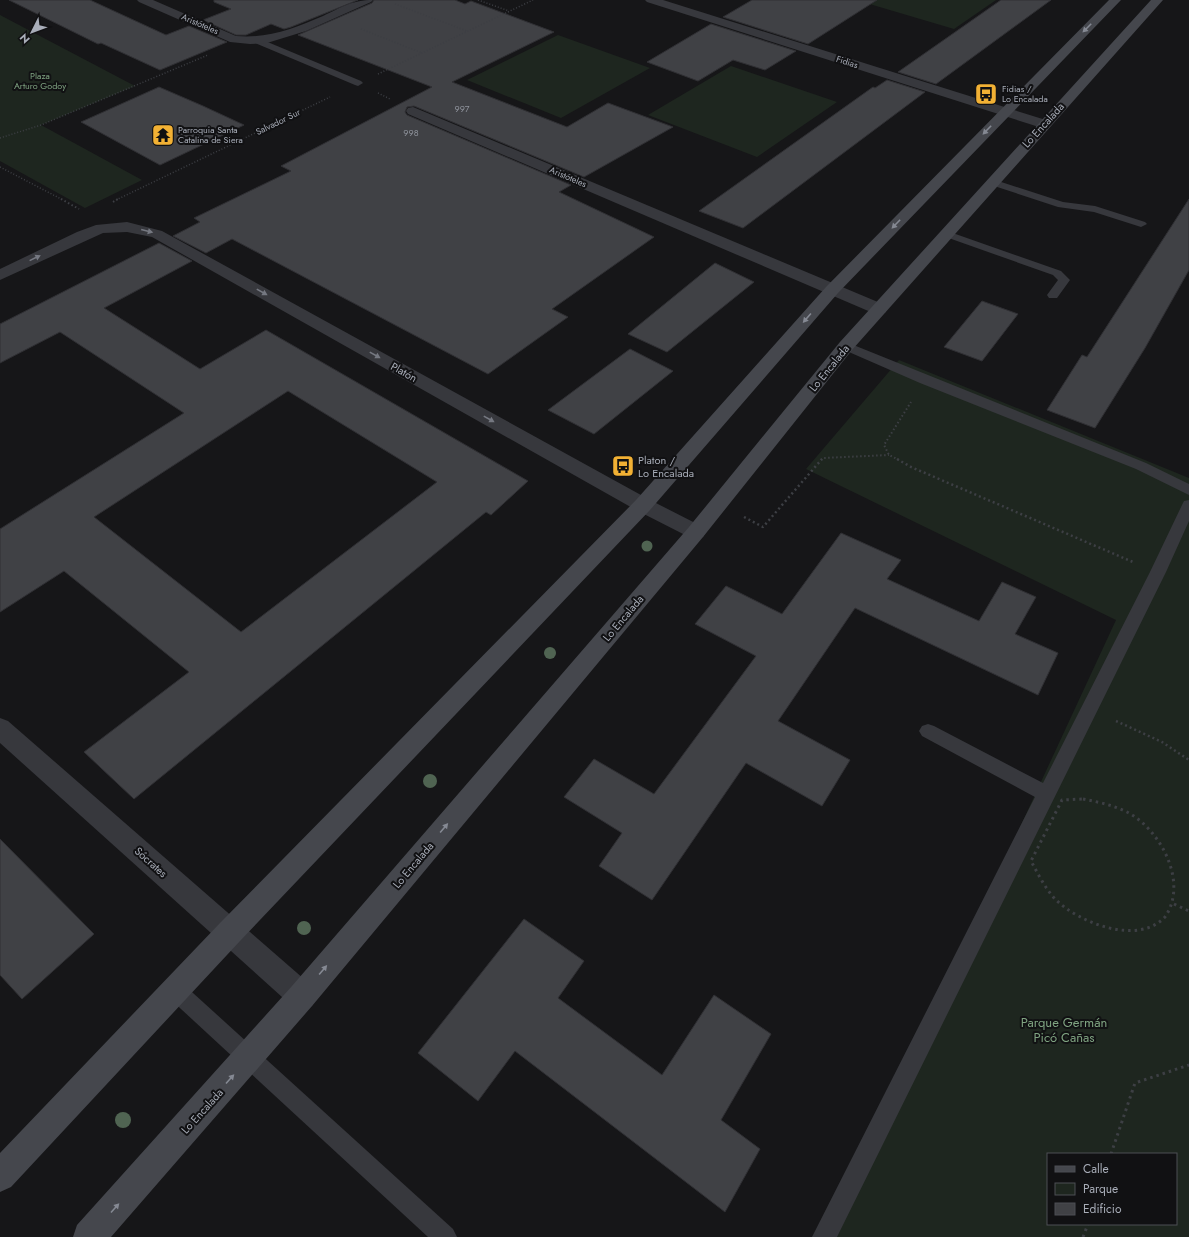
<svg xmlns="http://www.w3.org/2000/svg" width="1189" height="1237" viewBox="0 0 1189 1237" font-family="Jost,sans-serif">
<rect width="100%" height="100%" fill="#161618"/>
<g fill="#1e261f" fill-rule="evenodd">
<polygon points="856,0 996,0 954,29"/>
<polygon points="0,15 135,86 41,125 142,180 85,208 0,161"/>
<polygon points="558,35 650,68 561,118 467,80"/>
<polygon points="731,66 837,102 757,157 648,115"/>
<path d="M899,360l290,118v759h-359l286,-617 -310,-151zM1048,1154h128v70h-128z"/>
</g>
<g fill="#404145" stroke="#303034" fill-rule="evenodd">
<polygon points="9,0 90,0 166,35 189,26 227,42 160,70 101,43 98,44"/>
<polygon points="214,0 358,0 291,27 284,29 271,24 246,35 236,35 203,20 231,9 214,2"/>
<polygon points="374,0 455,0 465,4 471,1 554,32 452,82 567,127 608,103 673,127 584,177 414,106 407,107 405,112 407,115 571,185 559,192 654,237 552,309 568,317 488,374 232,239 206,253 173,236 200,222 194,218 291,171 281,166 432,87 298,35 372,3"/>
<polygon points="752,0 877,0 808,44 723,17"/>
<polygon points="1001,0 1051,0 936,84 898,72"/>
<polygon points="711,24 796,51 765,70 733,60 698,81 647,62"/>
<polygon points="887,80 925,92 743,228 699,211 873,87 875,88"/>
<polygon points="159,87 203,106 244,125 160,165 81,122"/>
<polygon points="1189,199 1189,270 1145,348 1095,428 1047,410 1082,355 1087,357"/>
<path d="M159,243l33,18 -88,47 96,61 66,-39 262,151 -37,34 -5,-3 -352,287 -50,-47 105,-80 -125,-101 -64,41v-83l184,-116 -124,-81 -60,31v-39zM288,391l149,91 -196,150 -147,-115z"/>
<polygon points="715,263 754,282 667,352 628,334"/>
<polygon points="982,301 1018,314 982,361 944,347"/>
<polygon points="630,349 673,371 594,434 548,410"/>
<polygon points="841,533 901,560 887,579 979,621 1002,582 1036,597 1015,634 1058,653 1038,695 855,608 778,721 850,760 822,806 746,763 652,900 599,866 622,833 564,797 594,759 654,794 756,656 695,624 726,586 782,614"/>
<polygon points="0,839 94,934 22,999 0,975"/>
<polygon points="524,919 584,961 558,998 662,1075 714,995 771,1034 721,1120 760,1149 725,1212 515,1051 478,1101 418,1053"/>
</g>
<g fill="none" stroke-linecap="round" stroke-linejoin="round">
<g stroke="#3d3f44" stroke-width="1.5" stroke-dasharray="1 2" stroke-linecap="butt">
<polyline points="478,0 509,11"/>
<polyline points="395,4 467,31"/>
<polyline points="361,29 422,53"/>
<polyline points="378,74 533,0"/>
<polyline points="378,93 390,99"/>
<polyline points="0,138 41,125 208,55"/>
<polyline points="0,167 63,200"/>
<polyline points="116,200 330,97"/>
</g>
<g stroke="#3d3f44" stroke-width="2" stroke-dasharray="1.5 2.5" stroke-linecap="butt">
<polyline points="61,199 79,209"/>
<polyline points="113,202 118,199"/>
<polyline points="821,460 823,458 889,455"/>
<polyline points="899,460 889,455 884,445 911,402"/>
</g>
<g stroke="#3d3f44" stroke-width="2.5" stroke-dasharray="2 3" stroke-linecap="butt">
<polyline points="897,459 911,467 1133,562"/>
<polyline points="744,517 763,527 822,459"/>
<polyline points="1116,721 1162,742 1189,760"/>
</g>
<g stroke="#3d3f44" stroke-width="3" stroke-dasharray="2.5 4" stroke-linecap="butt">
<path d="M1083,799c15,3 30,6 44,13 33,17 62,70 38,105 -27,29 -86,6 -110,-18 -10,-11 -17,-25 -24,-38l31,-61z"/>
<polyline points="1174,904 1189,911"/>
<polyline points="1111,1154 1135,1083 1189,1065"/>
<polyline points="1083,1237 1088,1224"/>
</g>
<g fill="#37383d" fill-rule="evenodd">
<polygon points="258,38 361,81 363,83 358,86 355,85 255,43 255,39"/>
<polygon points="992,179 1063,202 1095,206 1145,222 1147,224 1141,227 1094,212 1058,207 988,184 987,182 988,180"/>
<polygon points="947,231 1061,271 1070,280 1057,298 1049,298 1047,295 1058,280 1053,275 943,236 941,234 943,232"/>
<polygon points="846,342 1146,463 1189,484 1189,495 1136,469 920,383 842,349 840,346 842,343"/>
<polygon points="1189,500 1189,521 1166,572 837,1237 812,1237 1035,797 922,736 919,731 922,726 928,724 934,726 1043,783 1150,572 1182,505 1184,501"/>
<polygon points="175,980 182,983 453,1229 457,1237 428,1237 168,997 165,990 168,983"/>
</g>
<g fill="#37383d" fill-rule="evenodd">
<path d="M137,0h16l83,36c32,3 59,-8 87,-20 19,-9 29,-16 50,-16l-2,2 -65,29 -39,12 -17,1 -20,-2 -91,-40z"/>
<polygon points="645,0 663,0 1049,121 1051,124 1049,127 1039,127 647,2"/>
<polygon points="413,107 885,305 887,309 885,313 879,314 873,313 408,114 406,111 408,108"/>
<polygon points="127,222 162,231 650,500 703,527 706,532 703,537 696,539 689,537 636,510 152,237 127,232 103,233 0,280 0,269 77,232 96,225"/>
<polygon points="0,718 8,721 312,986 316,996 312,1006 302,1010 292,1006 0,743"/>
</g>
<g fill="#45474d" fill-rule="evenodd">
<polygon points="1109,0 1121,0 838,293 650,510 240,941 11,1187 0,1192 0,1153 220,923 636,500 826,287"/>
<polygon points="1151,0 1163,0 852,350 703,537 312,1006 111,1237 73,1237 77,1225 292,986 689,527 840,342"/>
</g>
</g>
<g fill="#506452">
<circle cx="647" cy="546" r="5.5"/>
<circle cx="550" cy="653" r="6"/>
<circle cx="430" cy="781" r="7"/>
<circle cx="304" cy="928" r="7"/>
<circle cx="123" cy="1120" r="8"/>
</g>
<defs><path id="oneway-solid" d="M-6-.8H1V-3.2L6.5 0L1 3.2V.8H-6Z"/></defs>
<g fill="#858993">
<use href="#oneway-solid" transform="translate(1087 28) rotate(135)"/>
<use href="#oneway-solid" transform="translate(987 130) rotate(134)"/>
<use href="#oneway-solid" transform="translate(896 224) rotate(134)"/>
<use href="#oneway-solid" transform="translate(807 318) rotate(131)"/>
<use href="#oneway-solid" transform="translate(444 828) rotate(-50)"/>
<use href="#oneway-solid" transform="translate(323 970) rotate(-50)"/>
<use href="#oneway-solid" transform="translate(230 1079) rotate(-48)"/>
<use href="#oneway-solid" transform="translate(115 1208) rotate(-48)"/>
</g>
<g fill="#757881">
<use href="#oneway-solid" transform="translate(147 231) rotate(14)"/>
<use href="#oneway-solid" transform="translate(35 258) rotate(-26)"/>
<use href="#oneway-solid" transform="translate(262 292) rotate(29)"/>
<use href="#oneway-solid" transform="translate(375 355) rotate(29)"/>
<use href="#oneway-solid" transform="translate(489 419) rotate(29)"/>
</g>
<defs>
<g id="bus-square" transform="scale(1.15)"><rect x="-9" y="-9" width="18" height="18" rx="4" fill="#f2b134" stroke="#111113"/><path d="M-5-6H5V4H4V6H2V4H-2V6H-4V4H-5ZM-3.5-4V0h7V-4ZM-3.5 1.2v1.5H-2V1.2ZM2 1.2v1.5H3.5V1.2Z" fill="#111"/></g>
<g id="temple-square" transform="scale(1.15)"><rect x="-9" y="-9" width="18" height="18" rx="4" fill="#f2b134" stroke="#111113"/><path d="M0-6L5-2H3V0L6.5 2.5H4V6H1.5V3h-3V6H-4V2.5H-6.5L-3 0V-2H-5Z" fill="#111"/></g>
</defs>
<g fill-rule="evenodd">
<use href="#bus-square" x="986" y="94"/>
<use href="#temple-square" x="163" y="135"/>
<use href="#bus-square" x="623" y="466"/>
</g>
<g text-anchor="middle" stroke-width="4" stroke-linejoin="round" paint-order="stroke">
<g font-size="9" fill="#a8adb8" stroke="#111113">
<text transform="translate(200 24) rotate(23)" y="3">Aristóteles</text>
<text transform="translate(847 62) rotate(18)" y="3">Fidias</text>
<text transform="translate(278 122) rotate(-26)" y="3">Salvador Sur</text>
<text transform="translate(568 177) rotate(23)" y="3">Aristóteles</text>
</g>
<g font-size="9" fill="#7fa381" stroke="#111113">
<text x="40" y="79">Plaza<tspan x="40" dy="10">Arturo Godoy</tspan></text>
</g>
<g font-size="9" fill="#a8adb8" stroke="#111113" text-anchor="start">
<text x="1002" y="92">Fidias /<tspan x="1002" dy="10">Lo Encalada</tspan></text>
<text x="178" y="133">Parroquia Santa<tspan x="178" dy="10">Catalina de Siera</tspan></text>
</g>
<g font-size="9" fill="#8e929b">
<text x="462" y="112">997</text>
<text x="411" y="136">998</text>
</g>
<g font-size="11" fill="#a8adb8" stroke="#111113">
<text transform="translate(1043 125) rotate(-48)" y="4">Lo Encalada</text>
<text transform="translate(829 368) rotate(-51)" y="4">Lo Encalada</text>
<text transform="translate(404 372) rotate(29)" y="4">Platón</text>
<text transform="translate(623 618) rotate(-50)" y="4">Lo Encalada</text>
<text transform="translate(151 862) rotate(42)" y="4">Sócrates</text>
<text transform="translate(413 865) rotate(-50)" y="4">Lo Encalada</text>
<text transform="translate(202 1111) rotate(-48)" y="4">Lo Encalada</text>
</g>
<g font-size="11" fill="#a8adb8" stroke="#111113" text-anchor="start">
<text x="638" y="464">Platon /<tspan x="638" dy="13">Lo Encalada</tspan></text>
</g>
<g font-size="13" fill="#7fa381" stroke="#111113">
<text x="1064" y="1027">Parque Germán<tspan x="1064" dy="15">Picó Cañas</tspan></text>
</g>
</g>
<rect x="1047" y="1153" width="130" height="72" fill="#111113" stroke="#4d4f55"/>
<rect x="1055" y="1166" width="20" height="6" fill="#45474d" stroke="#4d4f55"/>
<text x="1083" y="1173" font-size="12" fill="#a8adb8">Calle</text>
<rect x="1055" y="1183" width="20" height="12" fill="#1e261f" stroke="#4d4f55"/>
<text x="1083" y="1193" font-size="12" fill="#a8adb8">Parque</text>
<rect x="1055" y="1203" width="20" height="12" fill="#404145" stroke="#4d4f55"/>
<text x="1083" y="1213" font-size="12" fill="#a8adb8">Edificio</text>
<g transform="translate(32 32) rotate(228)" stroke="#111113" stroke-width="3" paint-order="stroke">
<path d="M0-3L7 15L0 10L-7 15Z" fill="#a8adb8"/>
<text y="-6" font-size="11" font-weight="bold" text-anchor="middle" fill="#a8adb8">N</text>
</g>
</svg>
